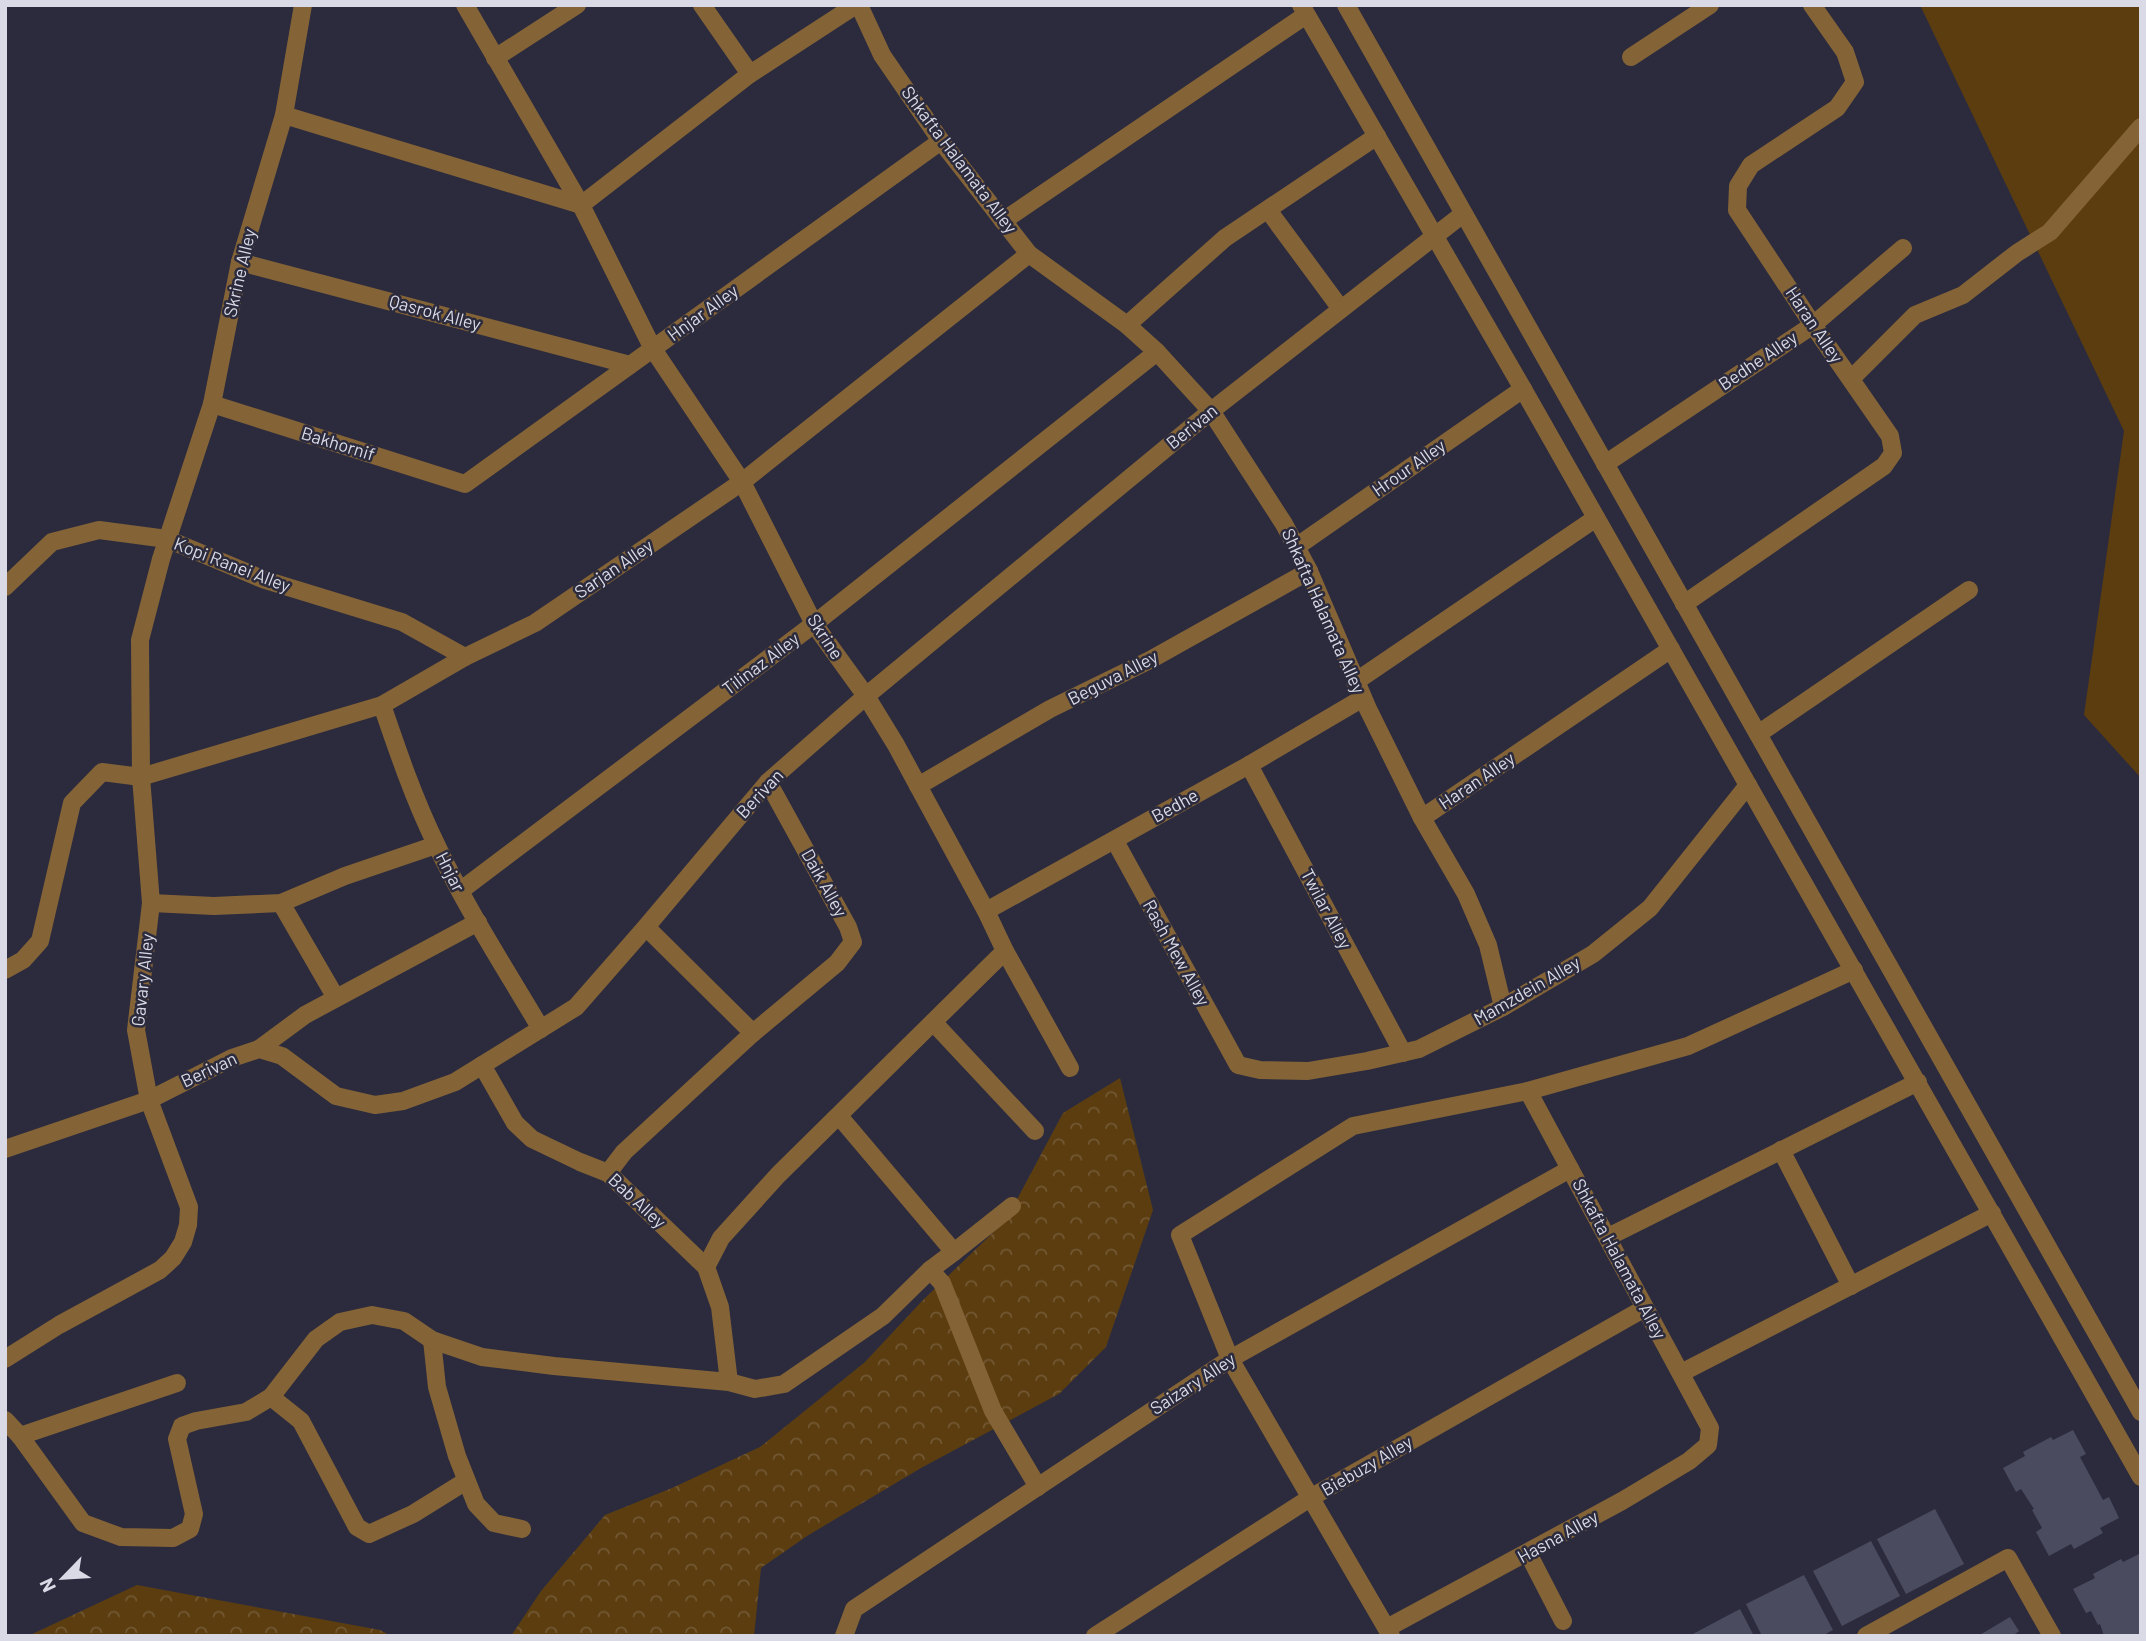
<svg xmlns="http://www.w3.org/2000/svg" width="2146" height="1641" viewBox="0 0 2146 1641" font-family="Barlow,sans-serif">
<defs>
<pattern id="forest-crowns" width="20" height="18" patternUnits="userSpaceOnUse" patternTransform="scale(1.75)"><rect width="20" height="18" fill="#5b3d10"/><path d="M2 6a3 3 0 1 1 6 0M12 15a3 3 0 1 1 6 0" fill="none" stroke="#725833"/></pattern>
</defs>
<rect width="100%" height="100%" fill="#2b2b3d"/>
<polygon fill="#5b3d10" points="1920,5 2141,5 2141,778 2084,715 2124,431"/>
<g fill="url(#forest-crowns)">
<polygon points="1120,1078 1153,1210 1106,1347 1059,1394 921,1468 807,1536 761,1568 754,1636 511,1636 541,1591 605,1515 672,1488 760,1447 865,1362 922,1301 1006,1220 1063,1113"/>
<polygon points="137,1585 380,1630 391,1636 28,1636"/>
</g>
<g fill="#4a4b5f">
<polygon points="2073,1430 2086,1454 2080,1457 2103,1500 2109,1497 2119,1518 2100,1528 2103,1533 2074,1549 2071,1544 2049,1556 2036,1532 2042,1528 2032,1510 2034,1509 2021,1489 2016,1492 2003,1468 2025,1456 2023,1452 2051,1437 2053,1440"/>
<polygon points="1935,1509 1964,1564 1906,1594 1877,1539"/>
<polygon points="1871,1541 1900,1596 1842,1626 1813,1571"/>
<polygon points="2141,1553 2141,1636 2104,1636 2100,1624 2098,1625 2091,1611 2086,1613 2073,1589 2095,1578 2093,1574 2121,1559 2123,1562"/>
<polygon points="1804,1575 1833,1630 1822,1636 1762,1636 1746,1604"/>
<polygon points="1740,1609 1754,1636 1689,1636"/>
<polygon points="2010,1617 2019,1631 2015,1634 2016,1636 1978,1636"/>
</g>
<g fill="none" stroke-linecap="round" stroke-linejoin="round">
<g stroke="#846337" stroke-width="18">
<polyline points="465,5 581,205 653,349 742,482 814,624 866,696 896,745 986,911 1005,951 1070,1068"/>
<polyline points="702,5 750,74"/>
<polyline points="859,5 882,55 941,141 1029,254 1127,325 1157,352 1211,411 1284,524 1309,571 1368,709 1422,818 1466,894 1488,945 1503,1007"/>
<polyline points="1301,5 1523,389 2141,1477"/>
<polyline points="1346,5 2141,1412"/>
<polyline points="1631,57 1710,5"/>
<polyline points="495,58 577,5"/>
<polyline points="284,115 581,205"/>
<polyline points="581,205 750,74 856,5"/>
<polyline points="1268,210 1341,309"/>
<polyline points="1003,221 1306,15"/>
<polyline points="240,262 630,365"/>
<polyline points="1127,325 1225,238 1377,136"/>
<polyline points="1851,379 1915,315 1963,295 2017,253 2050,232 2141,127"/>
<polyline points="212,404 465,484 941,141"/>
<polyline points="1605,464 1813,325 1903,248"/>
<polyline points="1296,547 1523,389"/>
<polyline points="5,587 52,542 99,530 167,539 265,580 402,622 465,657"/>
<polyline points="1684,604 1884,466 1893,453 1890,436 1813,325 1737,210 1738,186 1751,165 1837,108 1855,82 1845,52 1812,5"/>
<polyline points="1355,682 1596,518"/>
<path d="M382,705c16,47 32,94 54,139 30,64 69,124 105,185"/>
<polyline points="1758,734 1969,590"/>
<polyline points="1249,765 1403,1053"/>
<polyline points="918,786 1050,709 1150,660 1309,571"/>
<polyline points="1422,818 1671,649"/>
<polyline points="1115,841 1238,1065 1260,1070 1308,1071 1367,1061 1419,1049 1503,1007 1593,954 1650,908 1748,785"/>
<polyline points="460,891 814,624 1157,352"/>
<polyline points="151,903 214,906 281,903 345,876 436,845"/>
<polyline points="281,903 336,998"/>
<polyline points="986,911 1249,765 1363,698"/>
<polyline points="646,927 753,1033 837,963 853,942 848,927 768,782"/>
<polyline points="5,970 23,960 40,941 72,803 102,772 141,777 382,705 465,657 535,623 742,482 1029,254"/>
<polyline points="934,1023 1035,1131"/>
<polyline points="259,1049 305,1015 478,922"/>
<polyline points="482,1065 515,1123 532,1139 580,1162 608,1173 706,1267 720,1307 729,1382"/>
<polyline points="5,1149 149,1100 232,1058 259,1049 282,1056 336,1096 375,1105 403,1101 455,1082 576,1007 646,927 768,782 866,696 1211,411 1463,214"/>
<polyline points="1781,1150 1851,1286"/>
<polyline points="608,1173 624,1152 753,1033"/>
<polyline points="1608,1237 1918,1082"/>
<polyline points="954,1252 1012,1206"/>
<polyline points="706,1267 721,1238 778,1175 1005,951"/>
<polyline points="930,1270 942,1283 993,1411 1038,1487"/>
<polyline points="432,1340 437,1387 457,1456 476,1504 494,1523 522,1529"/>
<polyline points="5,1359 59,1325 160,1270 173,1258 183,1242 188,1225 189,1207 149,1100 136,1030 151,903 141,777 140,640 161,559 212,404 240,262 284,115 303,5"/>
<polyline points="1681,1373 1992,1213"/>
<polyline points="271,1397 301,1421 357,1527 369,1534 413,1514 466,1481"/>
<polyline points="5,1420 20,1436 83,1523 121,1537 173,1538 190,1529 194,1514 177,1439 182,1426 196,1421 246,1412 271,1397 316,1339 340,1322 372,1315 404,1321 432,1340 482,1357 554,1366 729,1382 755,1389 784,1384 883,1316 930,1270 954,1252 839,1116"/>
<polyline points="20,1436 177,1383"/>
<polyline points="1528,1553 1563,1621"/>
<polyline points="1387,1628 1622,1501 1689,1461 1708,1445 1710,1428 1528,1091"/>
<polyline points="844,1636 854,1609 1230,1359 1570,1169"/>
<polyline points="1095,1636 1310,1498 1645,1308"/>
<polyline points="1391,1636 1230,1359 1180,1235 1353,1126 1528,1091 1688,1046 1854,970"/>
<polyline points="1866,1636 2008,1558 2052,1636"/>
</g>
</g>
<g text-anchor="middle" stroke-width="5" stroke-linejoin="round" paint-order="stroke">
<g font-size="18" fill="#d9dae6" stroke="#2b2b3d">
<text transform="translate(959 160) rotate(53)" y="6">Shkafta Halamata Alley</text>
<text transform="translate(240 273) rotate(-77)" y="6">Skrine Alley</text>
<text transform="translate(435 313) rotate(15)" y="6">Qasrok Alley</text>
<text transform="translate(703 313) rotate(-36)" y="6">Hnjar Alley</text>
<text transform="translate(1814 325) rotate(56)" y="6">Haran Alley</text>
<text transform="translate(1758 361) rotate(-34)" y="6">Bedhe Alley</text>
<text transform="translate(1192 427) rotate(-39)" y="6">Berivan</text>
<text transform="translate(338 444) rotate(17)" y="6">Bakhornif</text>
<text transform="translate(1409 468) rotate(-35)" y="6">Hrour Alley</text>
<text transform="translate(232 565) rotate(21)" y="6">Kopi Ranei Alley</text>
<text transform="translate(614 569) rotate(-34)" y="6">Sarjan Alley</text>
<text transform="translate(1323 611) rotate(66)" y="6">Shkafta Halamata Alley</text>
<text transform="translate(825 637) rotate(57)" y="6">Skrine</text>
<text transform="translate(761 664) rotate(-37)" y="6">Tilinaz Alley</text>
<text transform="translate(1113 678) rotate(-27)" y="6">Beguva Alley</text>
<text transform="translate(1477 781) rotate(-34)" y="6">Haran Alley</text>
<text transform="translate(760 794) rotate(-47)" y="6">Berivan</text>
<text transform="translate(1175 806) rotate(-29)" y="6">Bedhe</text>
<text transform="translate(450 872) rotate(63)" y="6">Hnjar</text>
<text transform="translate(824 883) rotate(61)" y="6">Daik Alley</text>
<text transform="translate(1326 909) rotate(62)" y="6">Twilar Alley</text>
<text transform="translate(1176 953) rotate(61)" y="6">Rash Mew Alley</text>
<text transform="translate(143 980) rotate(-84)" y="6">Gavary Alley</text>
<text transform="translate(1527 991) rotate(-30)" y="6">Mamzdein Alley</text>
<text transform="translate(209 1070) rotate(-25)" y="6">Berivan</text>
<text transform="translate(637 1201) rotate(43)" y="6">Bab Alley</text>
<text transform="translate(1619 1259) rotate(62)" y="6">Shkafta Halamata Alley</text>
<text transform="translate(1193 1384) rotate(-33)" y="6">Saizary Alley</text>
<text transform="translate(1367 1466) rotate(-30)" y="6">Biebuzy Alley</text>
<text transform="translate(1558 1537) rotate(-29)" y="6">Hasna Alley</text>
</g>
</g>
<rect width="2146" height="1641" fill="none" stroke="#d9dae6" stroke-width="14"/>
<g transform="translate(63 1578) rotate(245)" stroke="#2b2b3d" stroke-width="5" paint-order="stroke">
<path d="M0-5L12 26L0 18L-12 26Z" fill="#d9dae6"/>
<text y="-10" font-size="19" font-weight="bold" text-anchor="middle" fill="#d9dae6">N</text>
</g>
</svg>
